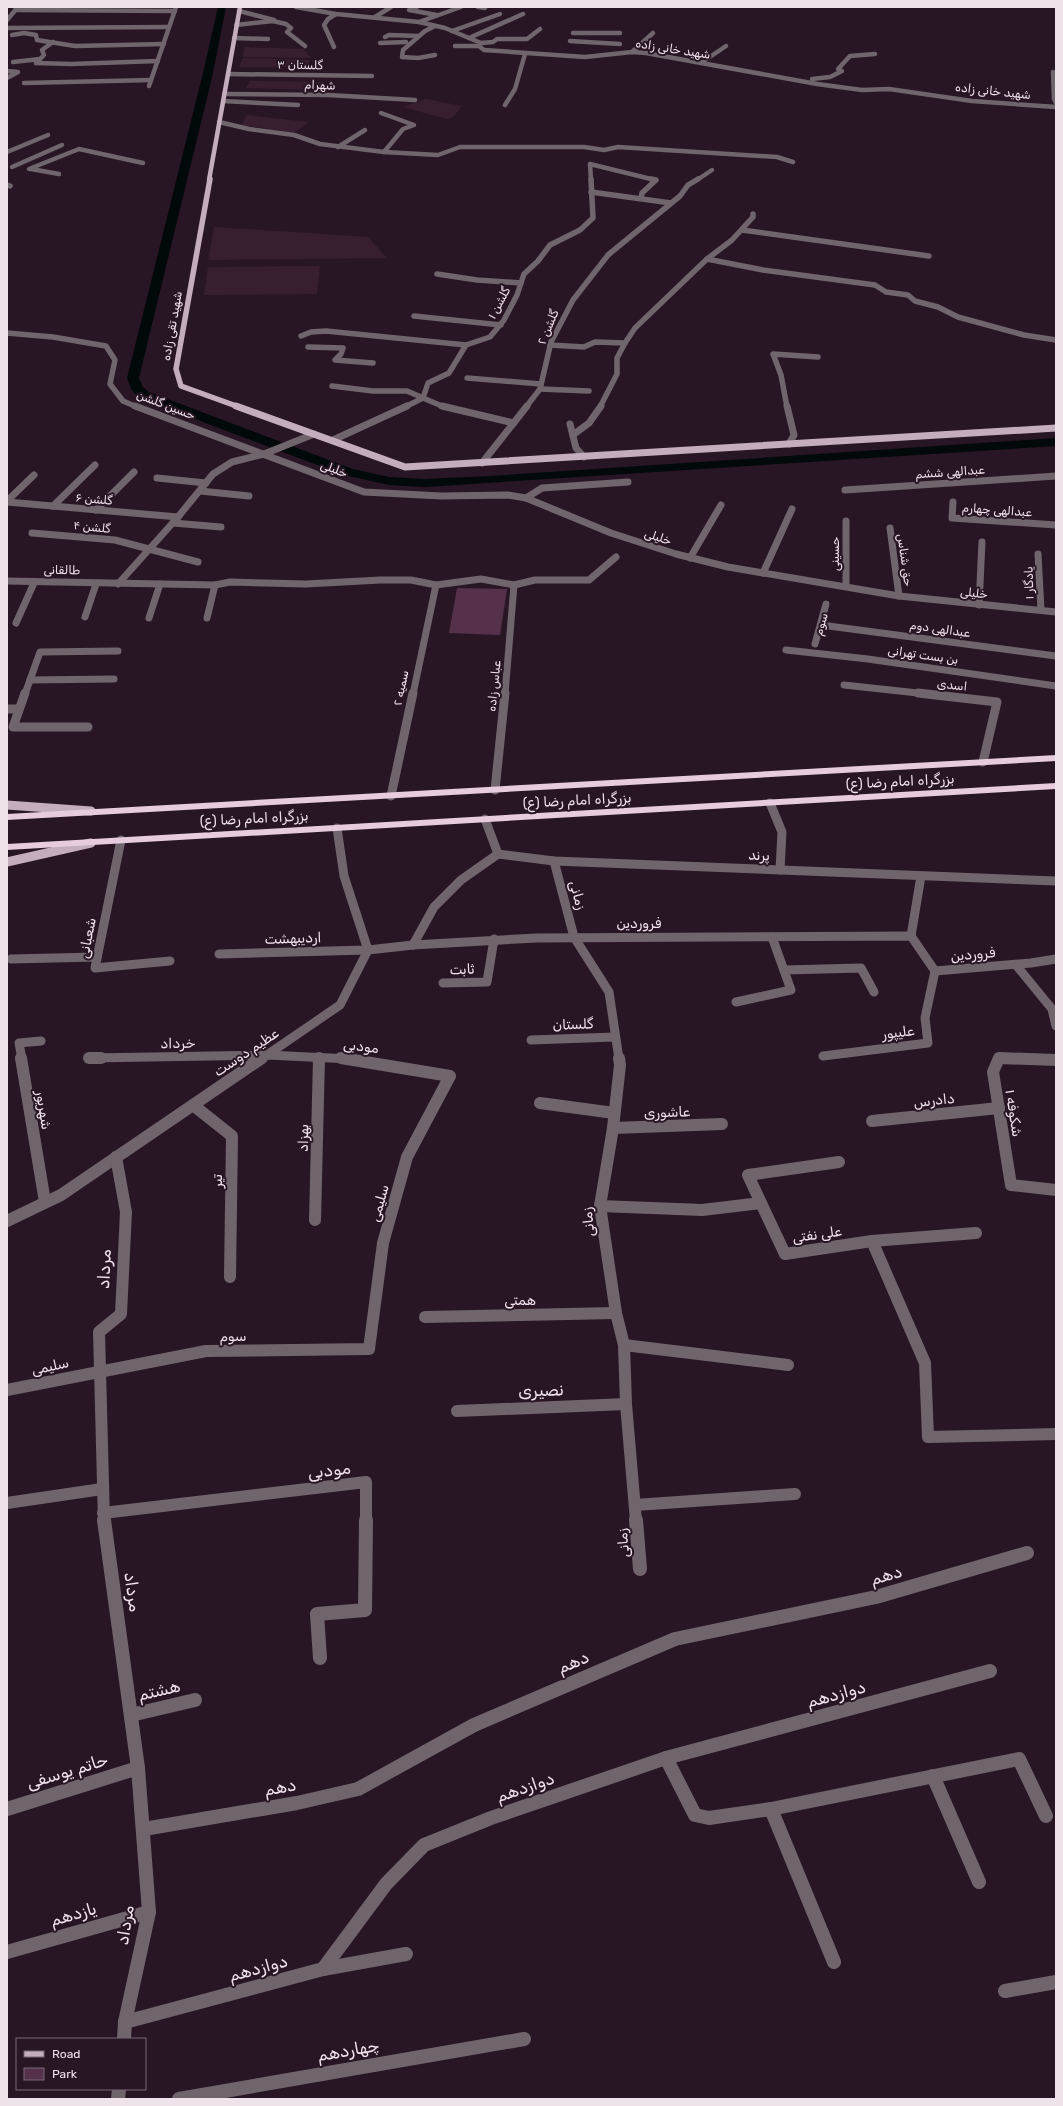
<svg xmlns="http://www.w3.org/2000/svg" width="1063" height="2106" viewBox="0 0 1063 2106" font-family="Rubik,Vazirmatn,sans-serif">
<rect width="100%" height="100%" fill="#291624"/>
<g fill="#371f30">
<polygon points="244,47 304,49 311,58 243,57"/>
<polygon points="243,58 310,60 307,67 239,67"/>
<polygon points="250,81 322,82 318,90 246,88"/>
<polygon points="426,99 462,106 453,117 447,119 402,107"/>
<polygon points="246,115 309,122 294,133 242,125"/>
<polygon points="214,227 368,237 387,258 208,260"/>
<polygon points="320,266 317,294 204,295 208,267"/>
</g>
<polygon fill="#56314c" points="457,588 507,589 500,635 449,633"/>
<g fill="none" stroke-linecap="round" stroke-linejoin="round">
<polygon fill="#01090a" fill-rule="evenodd" points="218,7 226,7 213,73 139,378 143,387 149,392 353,469 389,477 425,479 491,476 1056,438 1056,446 425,487 389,485 344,475 139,398 131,389 127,378 203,73"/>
<g stroke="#70656c" stroke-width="4.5">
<polyline points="296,7 336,14 419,22 445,28 481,43 479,46 484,50 585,57 632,52 646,53 817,84 862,90 889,89 972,101 1056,107"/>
<polyline points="417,7 409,10 437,15"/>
<polyline points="478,7 485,8"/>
<polyline points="15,10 175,11"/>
<polyline points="239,11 274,20"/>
<polyline points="375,17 391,7"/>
<polyline points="7,20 18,7"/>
<polyline points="419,22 461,7"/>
<polyline points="236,25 273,21 286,24 291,28 287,32 305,46"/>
<polyline points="435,26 425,31 403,50 402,57 418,58 435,55"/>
<polyline points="7,28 169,27"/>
<polyline points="452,31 500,14"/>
<polyline points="573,33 620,33"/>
<polyline points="12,35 24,33 36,35 37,40 75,46 164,44"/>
<polyline points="385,37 389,35 419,36"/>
<polyline points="234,38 268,39"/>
<polyline points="469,38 523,14"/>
<polyline points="570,41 620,44"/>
<polyline points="380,43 406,42"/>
<polyline points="481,43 493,42 497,39 527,39 540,29"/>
<polyline points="455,46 479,46"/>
<polyline points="334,47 324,25 328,19 336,14"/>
<polyline points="632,52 653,33"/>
<polyline points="13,62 40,59"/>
<polyline points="36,63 71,64 158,61"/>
<polyline points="36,63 44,55 42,50 53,42"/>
<polyline points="701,63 726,46"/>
<polyline points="7,71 18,72 7,78"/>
<polyline points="1053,72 1054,99 1056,103"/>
<polyline points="228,74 372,76"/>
<polyline points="812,79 830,77 842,71 838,69 850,56 875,54"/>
<polyline points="24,83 151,80"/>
<polyline points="149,86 176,7"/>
<polyline points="224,94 328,95 415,100"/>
<polyline points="223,101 298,105"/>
<polyline points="505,105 515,89 525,54"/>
<polyline points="381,113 414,125 403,129 384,152"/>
<polyline points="219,122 249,129 294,135 320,144 384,152 438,155 460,147 584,147 604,150 618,147 777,157 793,162"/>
<polyline points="338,147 365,130"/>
<polyline points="7,152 48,135"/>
<polyline points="590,164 655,180"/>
<polyline points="590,164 591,180"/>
<polyline points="12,167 62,145"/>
<polyline points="29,169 79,149 143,163"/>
<polyline points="31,169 59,174"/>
<polyline points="697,180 712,170"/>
</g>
<g stroke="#70656c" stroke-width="5.5">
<polyline points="7,185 10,186"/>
<polyline points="591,192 671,203"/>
<polyline points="641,198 642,193 656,180 651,179"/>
<polyline points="742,230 929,256"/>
<polyline points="707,259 732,240 753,217 753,214"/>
<polyline points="437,274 477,280 521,283"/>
<polyline points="414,316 501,325"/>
<polyline points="7,333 53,337 106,346 115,360 110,384 123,401 137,407"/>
<polyline points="301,336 311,332 326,331 466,345"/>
<polyline points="550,345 584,347 595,342 625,343 635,328 707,259 763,270 875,285 886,292 908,295 915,301 938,307 958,317 1024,335 1056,340"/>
<polyline points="308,347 343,348 341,354 335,360 373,363"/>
<polyline points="467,378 541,384"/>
<polyline points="332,386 373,391 407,391 444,407"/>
<polyline points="540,389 589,391"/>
<polyline points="405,407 423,398 428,383 449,373 466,345 490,337 504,320 517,295 524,274 538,261 550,245 580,230 593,218 591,179"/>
<polyline points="526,407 540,389 551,342 573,300 608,255 680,196 688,185 698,179"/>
<polyline points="600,407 617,374 617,358 625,343"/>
<polyline points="787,407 781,375 773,354 818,357"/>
</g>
<g stroke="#70656c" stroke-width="7">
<polyline points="135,406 364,492 441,496 508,495 526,498 611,533 676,554 728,567 899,596 1056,612"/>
<polyline points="442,406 514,423"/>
<polyline points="787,406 794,435 789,444"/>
<polyline points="570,424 576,448 584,457"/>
<polyline points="573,435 589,423 601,406"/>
<polyline points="333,440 407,406"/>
<polyline points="482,463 527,406"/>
<polyline points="157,478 206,483"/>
<polyline points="845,490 1056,476"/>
<polyline points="200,491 249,496"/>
<polyline points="526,498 542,488 628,482"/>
<polyline points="7,501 34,475"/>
<polyline points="7,502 178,517"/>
<polyline points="953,502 952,518 1056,525"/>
<polyline points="53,506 95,465"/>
<polyline points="96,510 134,472"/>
<polyline points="846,521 846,586"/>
<polyline points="173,523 221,527"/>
<polyline points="890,528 899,596"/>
<polyline points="32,533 115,540 198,562"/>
<polyline points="1038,554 1041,610"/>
<polyline points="690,558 721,505"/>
<polyline points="763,573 792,509"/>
<polyline points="7,581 215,585 230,582 306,584 380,580 411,580 436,585 481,579 514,585 535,580 589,580 616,557"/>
<polyline points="118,584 178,517 213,474 232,462 264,454 314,434"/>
<polyline points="979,605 982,542"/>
<polyline points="85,617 96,584"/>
<polyline points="149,618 160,584"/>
<polyline points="207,618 215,585"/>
<polyline points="16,623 34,583"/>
<polyline points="821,625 1056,656"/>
<polyline points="815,644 826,604"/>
<polyline points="786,650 868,659 1056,686"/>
<polyline points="30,680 114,679"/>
<polyline points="844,685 927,694"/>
<polyline points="25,694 40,652 118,651"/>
<polyline points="413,694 436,585"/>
<polyline points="505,694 514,585"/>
</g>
<g stroke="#70656c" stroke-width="9">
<polyline points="25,693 13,727 88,727"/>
<polyline points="918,693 997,702 983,762"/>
<polyline points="7,709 18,709"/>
<polyline points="495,790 505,693"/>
<polyline points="391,796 413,693"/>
<polyline points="770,803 782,832 780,870"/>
<polyline points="485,819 498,854 554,861 1056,881"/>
<polyline points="121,840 95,968 170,961"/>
<polyline points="554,861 574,937 609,992 619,1059"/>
<polyline points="911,936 921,876"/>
<polyline points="413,945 434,907 461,880 498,854"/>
<polyline points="219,954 368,950 413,945 536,938 911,936 935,971 1031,963 1056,959"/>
<polyline points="11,959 97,957"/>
<polyline points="1016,965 1052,1009 1056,1026"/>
<polyline points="784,970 861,968 874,992"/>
<polyline points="443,983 487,982 494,939"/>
<polyline points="736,1002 791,990 772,937"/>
<polyline points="531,1040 615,1037"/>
<polyline points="823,1056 928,1043 925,1018 935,971"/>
<polyline points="89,1058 267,1055 351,1059"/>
<polyline points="22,1059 19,1043 41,1041"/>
<polyline points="261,1059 340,1005 368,950 344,876 337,828"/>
<polyline points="319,1059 319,1057"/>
<polyline points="999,1059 1022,1059"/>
</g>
<g stroke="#70656c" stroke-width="12">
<polyline points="21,1058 45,1202"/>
<polyline points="89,1058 101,1058"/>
<polyline points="619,1058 620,1065 613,1128 600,1206 616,1313 624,1345 626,1404 636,1521"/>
<polyline points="1056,1060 999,1058 993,1072 1011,1185 1056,1190"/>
<polyline points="540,1103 614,1113"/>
<polyline points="193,1105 232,1136 230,1277"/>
<polyline points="872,1121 999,1108"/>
<polyline points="613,1128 722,1124"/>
<polyline points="761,1203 748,1175 839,1162"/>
<polyline points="600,1206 702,1210 761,1203 785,1254 872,1241 976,1233"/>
<polyline points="315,1220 319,1058"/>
<polyline points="7,1221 61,1195 262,1058"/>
<polyline points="872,1241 925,1363 928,1437 1056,1434"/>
<polyline points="425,1317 616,1313"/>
<polyline points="624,1345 788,1365"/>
<polyline points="7,1390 206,1351 369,1349 383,1243 407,1157 450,1076 341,1058"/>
<polyline points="457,1411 626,1404"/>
<polyline points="7,1503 102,1489"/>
<polyline points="635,1505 795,1494"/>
<polyline points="103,1513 366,1482 366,1521"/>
<polyline points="104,1521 99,1332 121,1314 126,1212 116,1157"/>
</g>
<g stroke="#70656c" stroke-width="14">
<polyline points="104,1520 138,1768 149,1912 125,2022 124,2039"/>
<polyline points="636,1520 640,1569"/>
<polyline points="320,1658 317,1614 365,1610 366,1520"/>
<polyline points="131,1715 195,1700"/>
<polyline points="666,1758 695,1815 709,1818 771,1809 1019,1759 1046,1816"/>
<polyline points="933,1776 979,1882"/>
<polyline points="7,1809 138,1768"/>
<polyline points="771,1809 834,1962"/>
<polyline points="144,1829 297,1803 358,1789 474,1725 675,1639 876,1597 1027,1553"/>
<polyline points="7,1952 149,1912"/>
<polyline points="323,1969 406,1954"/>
<polyline points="1005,1991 1056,1982"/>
<polyline points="125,2022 323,1969 386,1884 424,1845 491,1818 666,1758 990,1671"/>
<polyline points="118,2099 119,2089"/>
<polyline points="179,2099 524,2039"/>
</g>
<polyline stroke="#c4aebd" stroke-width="4.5" points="209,180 240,7"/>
<polyline stroke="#c4aebd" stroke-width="5.5" points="210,179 176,369 181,386 239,407"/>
<polyline stroke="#c4aebd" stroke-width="7" points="236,406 405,467 1056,428"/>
<g stroke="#c4aebd" stroke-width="9">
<polyline points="7,805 91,811"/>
<polyline points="7,862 91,843"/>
</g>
<g fill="#e6ccdd" fill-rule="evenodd">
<polygon points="1056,755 1056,761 7,820 7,814"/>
<polygon points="1056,783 1056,789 7,850 7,844"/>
</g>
</g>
<g text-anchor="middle" stroke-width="4" stroke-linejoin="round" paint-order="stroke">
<g font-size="12" fill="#efe2eb" stroke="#291624">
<text transform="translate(673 49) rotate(9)" y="4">شهید خانی زاده</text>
<text transform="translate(300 65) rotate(1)" y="4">گلستان ۳</text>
<text transform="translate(320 85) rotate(2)" y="4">شهرام</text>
<text transform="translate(993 91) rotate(6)" y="4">شهید خانی زاده</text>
<text transform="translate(499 303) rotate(-62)" y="4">گلشن ۱</text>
<text transform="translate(172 326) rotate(-80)" y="4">شهید تقی زاده</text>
<text transform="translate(548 327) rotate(-67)" y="4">گلشن ۲</text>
<text transform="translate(166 405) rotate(21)" y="4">حسین گلشن</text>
<text transform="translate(334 469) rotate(20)" y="4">خلیلی</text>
<text transform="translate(950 472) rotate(-4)" y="4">عبدالهی ششم</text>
<text transform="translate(94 499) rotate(5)" y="4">گلشن ۶</text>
<text transform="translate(997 510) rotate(4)" y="4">عبدالهی چهارم</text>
<text transform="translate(92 527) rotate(6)" y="4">گلشن ۴</text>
<text transform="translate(658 537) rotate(18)" y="4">خلیلی</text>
<text transform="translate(835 554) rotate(-90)" y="4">حسینی</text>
<text transform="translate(905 560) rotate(82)" y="4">حق شناس</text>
<text transform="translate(62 570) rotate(1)" y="4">طالقانی</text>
<text transform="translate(1029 583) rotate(-92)" y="4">یادگار ۱</text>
<text transform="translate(974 593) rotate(6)" y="4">خلیلی</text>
<text transform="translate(821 624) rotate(-74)" y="4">سوم</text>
<text transform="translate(940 629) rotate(8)" y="4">عبدالهی دوم</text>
<text transform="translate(923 655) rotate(8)" y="4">بن بست تهرانی</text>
<text transform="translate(952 685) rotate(6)" y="4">اسدی</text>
<text transform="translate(494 686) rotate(-84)" y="4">عباس زاده</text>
<text transform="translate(401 688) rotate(-78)" y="4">سمیه ۲</text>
</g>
<g font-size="14" fill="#efe2eb" stroke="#291624">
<text transform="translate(900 781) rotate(-3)" y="5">بزرگراه امام رضا (ع)</text>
<text transform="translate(577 800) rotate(-3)" y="5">بزرگراه امام رضا (ع)</text>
<text transform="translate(254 818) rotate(-3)" y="5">بزرگراه امام رضا (ع)</text>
<text transform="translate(759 855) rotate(2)" y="5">پرند</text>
<text transform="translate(578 895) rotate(75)" y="5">زمانی</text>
<text x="639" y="928">فروردین</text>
<text transform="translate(87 938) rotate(-79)" y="5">شعبانی</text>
<text transform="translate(293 938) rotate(-2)" y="5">اردیبهشت</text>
<text transform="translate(973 954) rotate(-5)" y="5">فروردین</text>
<text transform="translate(462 969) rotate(-2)" y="5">ثابت</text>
<text transform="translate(573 1024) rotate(-2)" y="5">گلستان</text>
<text transform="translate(898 1032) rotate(-7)" y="5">علیپور</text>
<text transform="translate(178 1043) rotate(-1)" y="5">خرداد</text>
<text transform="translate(361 1046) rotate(7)" y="5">مودبی</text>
<text transform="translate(246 1052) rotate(-34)" y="5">عظیم دوست</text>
<text transform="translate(934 1100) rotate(-6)" y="5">دادرس</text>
<text transform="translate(44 1110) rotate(81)" y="5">شهریور</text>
<text transform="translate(667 1112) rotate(-2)" y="5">عاشوری</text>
<text transform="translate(1014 1113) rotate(81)" y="5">شکوفه ۱</text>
<text transform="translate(303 1138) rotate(-89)" y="5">بهزاد</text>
<text transform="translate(217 1181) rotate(-89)" y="5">تیر</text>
<text transform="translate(379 1203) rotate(-74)" y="5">سلیمی</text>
<text transform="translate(588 1222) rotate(-96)" y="5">زمانی</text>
<text transform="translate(817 1234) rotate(-8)" y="5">علی نفتی</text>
<text transform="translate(520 1300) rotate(-1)" y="5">همتی</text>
<text transform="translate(233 1336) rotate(-1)" y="5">سوم</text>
<text transform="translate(50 1366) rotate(-12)" y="5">سلیمی</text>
<text transform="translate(623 1543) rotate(-95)" y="5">زمانی</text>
</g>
<g font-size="17" fill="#efe2eb" stroke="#291624">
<text transform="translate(104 1269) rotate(-87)" y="6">مرداد</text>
<text transform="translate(541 1390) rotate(-2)" y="6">نصیری</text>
<text transform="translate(329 1470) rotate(-7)" y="6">مودبی</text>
<text transform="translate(886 1575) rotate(-16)" y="6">دهم</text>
<text transform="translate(133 1592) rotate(82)" y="6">مرداد</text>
<text transform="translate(573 1662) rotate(-23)" y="6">دهم</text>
<text transform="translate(159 1690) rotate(-13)" y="6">هشتم</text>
<text transform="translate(836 1694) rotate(-15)" y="6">دوازدهم</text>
<text transform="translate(67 1771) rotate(-17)" y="6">حاتم یوسفی</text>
<text transform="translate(280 1787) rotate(-10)" y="6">دهم</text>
<text transform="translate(525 1787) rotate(-19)" y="6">دوازدهم</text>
<text transform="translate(73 1914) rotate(-16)" y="6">یازدهم</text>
<text transform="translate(125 1925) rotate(-81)" y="6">مرداد</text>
<text transform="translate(258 1968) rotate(-15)" y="6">دوازدهم</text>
<text transform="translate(348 2050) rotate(-10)" y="6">چهاردهم</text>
</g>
</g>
<rect width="1063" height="2106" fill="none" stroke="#efe2eb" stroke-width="16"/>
<rect x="16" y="2038" width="130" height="52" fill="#291624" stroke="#786874"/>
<rect x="24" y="2051" width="20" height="6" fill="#c4aebd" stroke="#786874"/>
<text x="52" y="2058" font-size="12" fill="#efe2eb">Road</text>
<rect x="24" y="2068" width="20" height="12" fill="#56314c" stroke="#786874"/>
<text x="52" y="2078" font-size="12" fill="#efe2eb">Park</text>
</svg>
